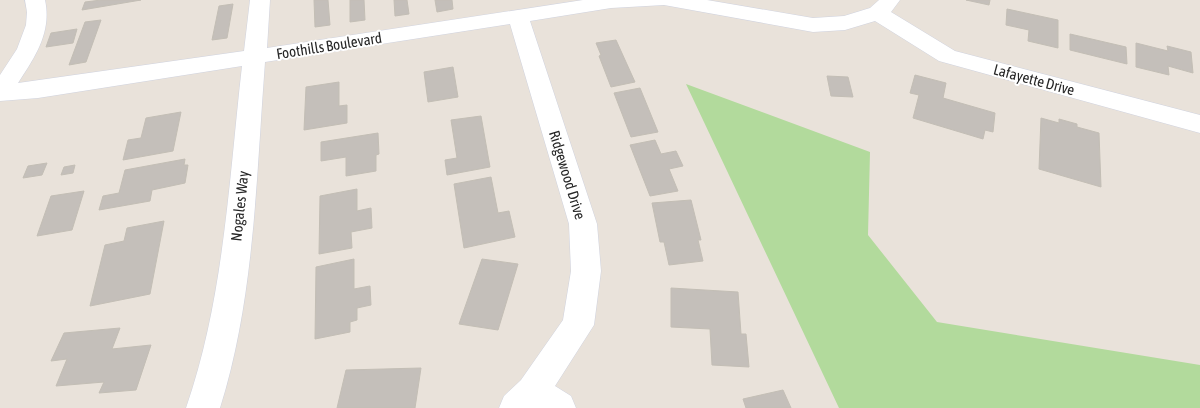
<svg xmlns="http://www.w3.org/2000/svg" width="1200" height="408" viewBox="0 0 1200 408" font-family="'Asap Condensed',sans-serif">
<rect width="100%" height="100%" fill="#e9e2da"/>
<polygon fill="#b2da9c" points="686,84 870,152 868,235 937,322 1200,365 1200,408 839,408"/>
<g fill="#c4bfba" stroke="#c3beb5">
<polygon points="101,0 141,0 82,10 85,2"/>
<polygon points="314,0 328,0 330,25 315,27"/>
<polygon points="350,0 364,0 365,20 350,22"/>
<polygon points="394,0 407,0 409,14 395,16"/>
<polygon points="435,0 452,0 453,9 437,12"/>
<polygon points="966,0 990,0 989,5"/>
<polygon points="233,4 227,38 212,40 219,6"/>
<polygon points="1007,9 1058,20 1058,48 1028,41 1029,30 1006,25"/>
<polygon points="101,20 86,62 69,65 85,22"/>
<polygon points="77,29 73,43 46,47 51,33"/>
<polygon points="1070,34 1126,47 1127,64 1070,50"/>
<polygon points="616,40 635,82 611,87 599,56 601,55 596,43"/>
<polygon points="1136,43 1168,51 1167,46 1191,52 1193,73 1168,66 1169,75 1136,67"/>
<polygon points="453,67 458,97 428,102 424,72"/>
<polygon points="915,75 946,83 943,98 995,113 993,132 985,130 983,139 913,118 919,95 910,93"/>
<polygon points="827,76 848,77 853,97 831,96"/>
<polygon points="339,82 339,106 347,105 347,123 304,130 306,87"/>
<polygon points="640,88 658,132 631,137 614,93"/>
<polygon points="181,112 173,151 123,160 128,140 141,138 146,118"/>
<polygon points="481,116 490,167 447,175 445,160 457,158 451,120"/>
<polygon points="1041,118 1059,123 1059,119 1077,124 1077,127 1099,133 1101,187 1039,169"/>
<polygon points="378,133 379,154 376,155 376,171 346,176 346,157 321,161 321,142"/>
<polygon points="655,140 661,154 676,151 683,166 669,169 678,191 650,196 630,145"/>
<polygon points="185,159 184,165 188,165 185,183 152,190 150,201 99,210 103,196 119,193 125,170"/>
<polygon points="47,163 42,175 23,178 28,166"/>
<polygon points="75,165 73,173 61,175 64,167"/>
<polygon points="491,177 498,213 509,211 515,237 464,248 454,184"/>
<polygon points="357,189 357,211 371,208 372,228 351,232 352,248 319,254 320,196"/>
<polygon points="84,191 72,230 37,236 51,196"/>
<polygon points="691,200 701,240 698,240 703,261 669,265 664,242 660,242 652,203"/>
<polygon points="164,221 150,294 90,306 105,245 124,241 127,228"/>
<polygon points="354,259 354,289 370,286 371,305 357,308 357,320 350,322 350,332 315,339 316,267"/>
<polygon points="482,259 518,264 498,330 459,324"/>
<polygon points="671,288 738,292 741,334 746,334 749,367 712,365 710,329 671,327"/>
<polygon points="120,328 112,349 151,345 136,390 99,393 104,382 56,386 67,359 51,361 64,333"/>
<polygon points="421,368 415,408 337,408 346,370"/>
<polygon points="783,390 791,408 746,408 743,399"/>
</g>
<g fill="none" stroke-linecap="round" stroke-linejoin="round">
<g stroke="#d0d3df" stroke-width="1">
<path id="minor" d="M25,0h20c7,32 -10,57 -27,83l226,-32 6,-51h20l-3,48 316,-48h124l106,18 31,-2 26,-8 9,-8h21l-9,12 64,39 245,64v18l-261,-72 -64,-40 -30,9 -32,2 -149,-27 -53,3 -81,13 67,203 4,47 -7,54 -39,61 16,10 5,12h-77l5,-12 17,-16 42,-60 8,-49 -2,-47 -59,-200 -245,38c-9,116 -10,235 -45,346h-34c38,-109 43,-228 56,-342l-204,32 -38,3v-26l17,-26 9,-24 1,-13z"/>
</g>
<use href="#minor" fill="#fff" fill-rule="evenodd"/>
</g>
<g text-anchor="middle" stroke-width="4" stroke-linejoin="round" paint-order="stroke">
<g font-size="15" fill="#272727" stroke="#fff">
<text transform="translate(329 46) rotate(-9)" y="5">Foothills Boulevard</text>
<text transform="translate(1034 80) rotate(15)" y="5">Lafayette Drive</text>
<text transform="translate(567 175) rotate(73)" y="5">Ridgewood Drive</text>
<text transform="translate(240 206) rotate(-84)" y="5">Nogales Way</text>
</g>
</g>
</svg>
